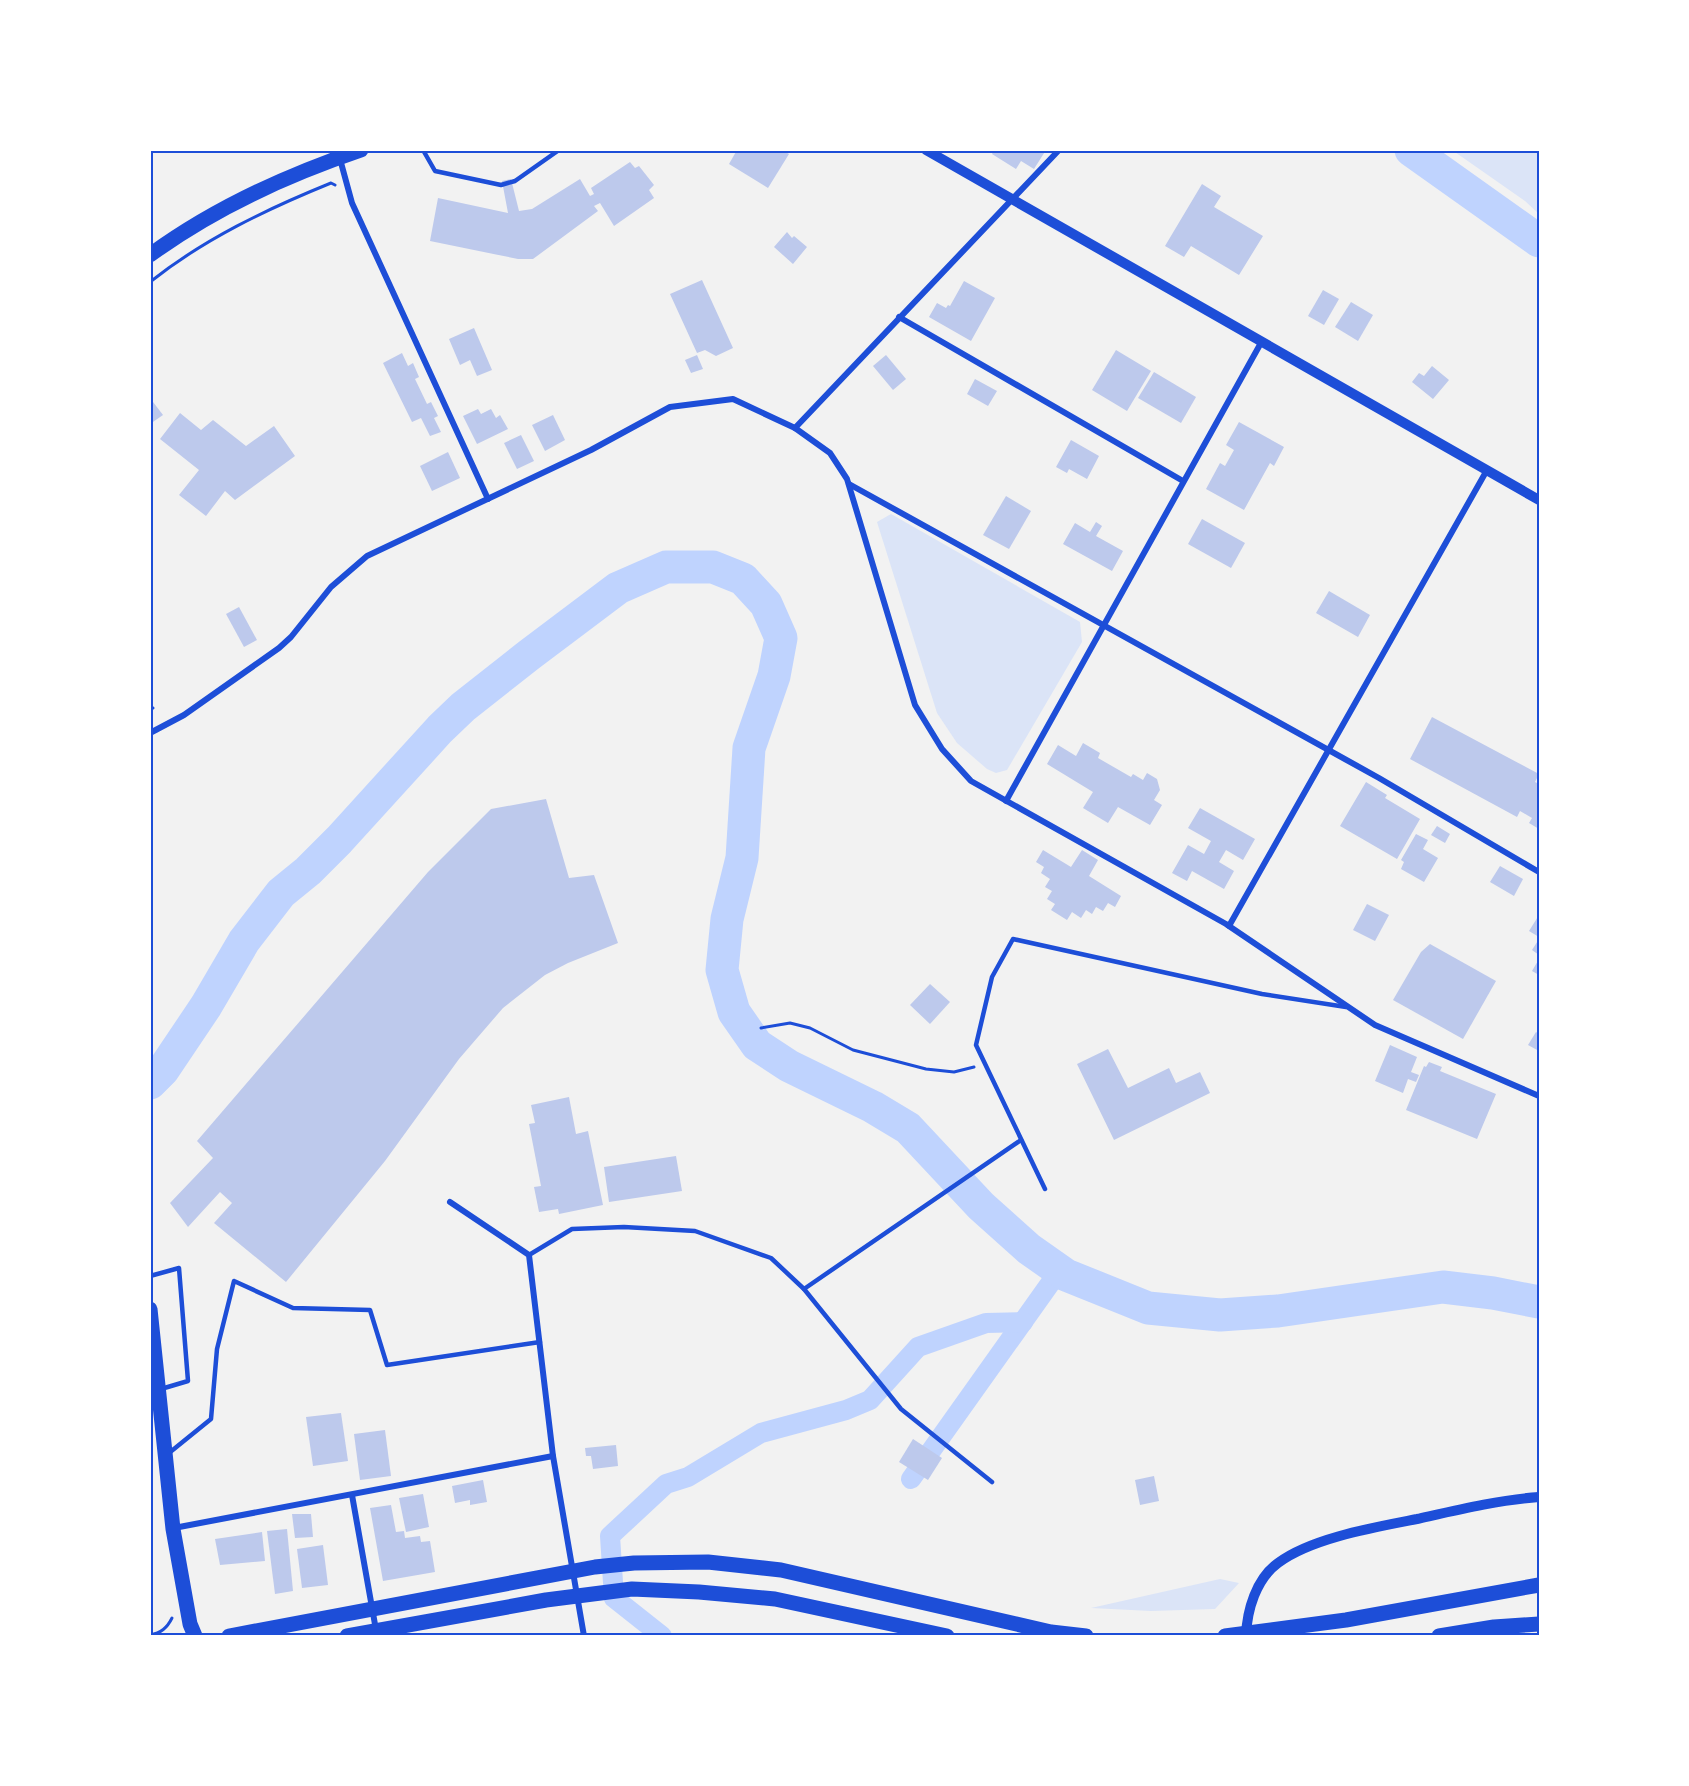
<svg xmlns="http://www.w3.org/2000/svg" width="1689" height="1786" viewBox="0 0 1689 1786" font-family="'PT Serif',serif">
<rect width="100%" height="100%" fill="#f2f2f2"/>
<g fill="#dbe4f7">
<polygon points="1452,150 1539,150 1539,214 1525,201"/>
<polygon points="891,514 1080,622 1082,642 1007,770 996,773 987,769 957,743 937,713 877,522"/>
<polygon points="1220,1579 1239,1583 1215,1609 1151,1611 1091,1608"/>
</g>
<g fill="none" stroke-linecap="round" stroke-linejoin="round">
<g stroke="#bfd3fe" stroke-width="20">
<polyline points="911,1479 1059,1271"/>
<polyline points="662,1636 614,1598 610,1536 666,1484 688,1477 761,1433 846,1410 870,1400 918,1347 986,1323 1023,1322"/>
</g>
<g stroke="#bfd3fe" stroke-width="33">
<polyline points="1411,150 1539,241"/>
<polyline points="150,1083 163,1070 206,1006 244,941 281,893 308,871 339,840 440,729 463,707 529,655 618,588 666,567 713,567 743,579 766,604 781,638 774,676 749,748 742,858 727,919 722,970 734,1012 757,1045 789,1066 873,1107 908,1128 981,1206 1029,1249 1066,1275 1148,1308 1220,1315 1278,1311 1443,1287 1493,1293 1539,1302"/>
</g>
</g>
<g fill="#bdc9ec">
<polygon points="737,150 782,150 789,154 768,188 729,164"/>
<polygon points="994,150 1046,150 1034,169 1021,161 1016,169 992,154"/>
<polygon points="630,162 635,168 639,166 654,185 649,190 654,198 614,226 600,203 594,206 598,211 533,259 518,259 430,241 438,198 508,213 502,181 511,179 519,211 532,209 580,179 590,196 594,194 591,188"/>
<polygon points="1202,184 1221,196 1214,207 1263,236 1239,275 1191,246 1184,257 1165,246"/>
<polygon points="787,232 792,238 794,236 807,247 793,264 774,247"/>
<polygon points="702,280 733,348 716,356 705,350 697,353 670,294"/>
<polygon points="964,281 995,298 971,341 929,317 937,303 946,308 948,305 950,306"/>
<polygon points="1323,290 1339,299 1324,325 1308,316"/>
<polygon points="1351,302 1373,315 1358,341 1335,327"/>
<polygon points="474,328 492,370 477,376 470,360 460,365 449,339"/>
<polygon points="1116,350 1151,371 1127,411 1092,390"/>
<polygon points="402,353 408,366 413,363 419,377 415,379 427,404 431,402 438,416 434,418 441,432 430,436 421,418 412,422 383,363"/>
<polygon points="697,355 703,369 691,373 685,360"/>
<polygon points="886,355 906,379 893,390 873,366"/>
<polygon points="1432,366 1449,380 1433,399 1412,382 1419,373 1424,376"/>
<polygon points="1154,372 1196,397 1181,423 1138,398"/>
<polygon points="975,379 997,391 988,406 967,394"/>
<polygon points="150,398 163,415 150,424"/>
<polygon points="478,409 481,414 491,409 496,418 500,415 508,429 477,444 463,416"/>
<polygon points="180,413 201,430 213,420 246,446 274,426 295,456 235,500 225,491 206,516 179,495 199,470 160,439"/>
<polygon points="553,415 565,440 545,451 532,425"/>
<polygon points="1239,422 1284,447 1274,466 1270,463 1244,510 1206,489 1220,463 1225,466 1234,450 1226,445"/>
<polygon points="521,435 534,461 517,469 504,443"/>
<polygon points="1071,440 1099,456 1087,479 1069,469 1067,473 1056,467"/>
<polygon points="448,452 460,478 432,491 420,466"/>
<polygon points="1006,496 1031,511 1009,549 983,535"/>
<polygon points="1202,519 1245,543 1231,568 1188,544"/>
<polygon points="1096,522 1102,526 1096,536 1123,551 1112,571 1063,544 1075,523 1090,532"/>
<polygon points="1329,591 1370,615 1358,637 1316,613"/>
<polygon points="239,607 257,640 244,647 226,614"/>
<polygon points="1432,717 1539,774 1535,782 1539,784 1539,829 1529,823 1532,818 1520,811 1517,817 1410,759"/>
<polygon points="1083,743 1100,753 1098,758 1131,777 1133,774 1143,780 1147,773 1157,779 1160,790 1154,800 1162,805 1150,825 1118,807 1108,823 1083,808 1093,792 1047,764 1058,745 1076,756"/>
<polygon points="1366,782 1387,795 1385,798 1420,819 1397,859 1340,826"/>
<polygon points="546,799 569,878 594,875 618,943 568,963 545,975 503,1008 459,1059 385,1161 286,1282 214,1223 232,1203 220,1192 188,1227 170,1203 213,1158 197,1141 428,872 491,809"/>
<polygon points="1200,808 1255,839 1243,860 1226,850 1219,862 1234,871 1224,889 1192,871 1187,881 1172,873 1188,845 1204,854 1211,841 1188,828"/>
<polygon points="1437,826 1450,834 1445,843 1431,835"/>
<polygon points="1416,834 1428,840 1423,849 1438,858 1424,882 1401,869 1404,862 1401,860"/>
<polygon points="1043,850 1071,867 1082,850 1098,860 1089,876 1121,896 1115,907 1108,903 1103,911 1096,907 1092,914 1086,910 1081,918 1072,912 1067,920 1051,910 1055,904 1047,899 1052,891 1045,887 1050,879 1041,873 1044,867 1036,862"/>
<polygon points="1500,866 1523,879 1514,896 1490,882"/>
<polygon points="1367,904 1389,915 1375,941 1353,930"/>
<polygon points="1539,915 1539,937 1529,931"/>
<polygon points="1539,939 1539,955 1532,950"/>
<polygon points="1430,944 1496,981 1463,1039 1393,1000 1421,952"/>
<polygon points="1539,959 1539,975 1532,971"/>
<polygon points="930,984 950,1002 930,1024 910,1005"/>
<polygon points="1536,1032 1539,1034 1539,1051 1528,1045"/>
<polygon points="1390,1045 1417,1057 1411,1072 1419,1075 1416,1082 1408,1079 1403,1093 1375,1081"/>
<polygon points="1108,1049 1128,1088 1169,1068 1176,1083 1200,1072 1210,1093 1114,1140 1077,1064"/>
<polygon points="1429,1062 1442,1067 1440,1071 1496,1094 1477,1139 1406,1110 1424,1066 1426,1067"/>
<polygon points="569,1097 576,1134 588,1131 603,1205 559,1214 558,1209 539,1212 534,1187 541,1186 529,1124 535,1123 531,1105"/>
<polygon points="676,1156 682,1191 609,1202 604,1167"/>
<polygon points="341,1413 348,1461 313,1466 306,1417"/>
<polygon points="385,1430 391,1476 360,1480 354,1434"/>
<polygon points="913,1439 942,1458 928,1480 899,1462"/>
<polygon points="616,1445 618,1466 593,1469 591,1456 586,1456 585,1448"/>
<polygon points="1154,1476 1159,1501 1140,1505 1135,1480"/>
<polygon points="483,1480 487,1502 470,1505 470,1500 455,1503 452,1486"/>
<polygon points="423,1494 429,1527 406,1532 399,1498"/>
<polygon points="391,1505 396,1532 404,1531 405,1538 420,1536 421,1542 430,1541 435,1572 383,1581 370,1508"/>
<polygon points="292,1514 311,1514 313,1537 295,1538"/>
<polygon points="287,1529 293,1591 275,1594 267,1531"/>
<polygon points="262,1532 265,1561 220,1565 215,1539"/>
<polygon points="323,1545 328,1585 302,1588 297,1549"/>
</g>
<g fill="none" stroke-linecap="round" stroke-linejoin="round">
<g stroke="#1d4ed8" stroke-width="3">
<path d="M150,282c54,-43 117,-73 181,-99l4,2"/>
<polyline points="150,709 153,708"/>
<polyline points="761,1028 790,1023 810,1028 853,1050 926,1069 954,1072 974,1067"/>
<path d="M150,1635c11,-2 17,-7 22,-17"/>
</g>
<g stroke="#1d4ed8" stroke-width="4.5">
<polyline points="423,150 435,171 501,185 515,181 559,150"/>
<polyline points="1045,1189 976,1045 992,977 1013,939 1262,994 1346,1007"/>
<polyline points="529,1255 572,1229 624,1227 695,1231 771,1258 804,1289 901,1409 992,1482"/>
<polyline points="150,1276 179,1268 188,1381 161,1389"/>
<polyline points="804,1289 1021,1140"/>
<polyline points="169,1453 211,1419 217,1349 234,1281 293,1308 370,1310 387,1365 540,1342"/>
</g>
<g stroke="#1d4ed8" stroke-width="6">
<polyline points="340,159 352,203 488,499"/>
<polyline points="899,317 1183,481"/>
<polyline points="795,428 1059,150"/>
<polyline points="849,484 1379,778 1539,872"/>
<polyline points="150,733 184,715 279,648 291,637 331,587 367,556 591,450 670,407 733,399 795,428 830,453 847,479 915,705 942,749 971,781 1226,924 1375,1025 1539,1096"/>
<polyline points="1006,801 1262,341"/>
<polyline points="1229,926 1487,470"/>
<polyline points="450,1202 529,1255 553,1456 584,1636"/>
<polyline points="352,1495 376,1630"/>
<polyline points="174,1528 553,1456"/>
</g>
<g stroke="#1d4ed8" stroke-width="10">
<polyline points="926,150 1539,500"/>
<path d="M1246,1636c1,-26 10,-57 32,-73 33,-25 98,-36 139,-44 40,-9 81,-19 122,-22"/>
</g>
<g stroke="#1d4ed8" stroke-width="15">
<path d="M150,255c63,-46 137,-80 211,-105"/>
<polyline points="150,1309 173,1529 190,1624 195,1636"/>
</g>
<g stroke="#1d4ed8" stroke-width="15">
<polyline points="229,1636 595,1567 634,1563 708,1562 781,1570 1051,1632 1086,1636"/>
<polyline points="347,1636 546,1600 632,1589 699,1592 775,1599 947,1636"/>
<polyline points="1225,1636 1346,1620 1539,1585"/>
<polyline points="1439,1636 1494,1627 1539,1624"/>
</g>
</g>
<rect width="1689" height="1786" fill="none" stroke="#ffffff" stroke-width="303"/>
<rect x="152" y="152" width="1386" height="1482" fill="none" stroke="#1d4ed8" stroke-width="2"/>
</svg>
